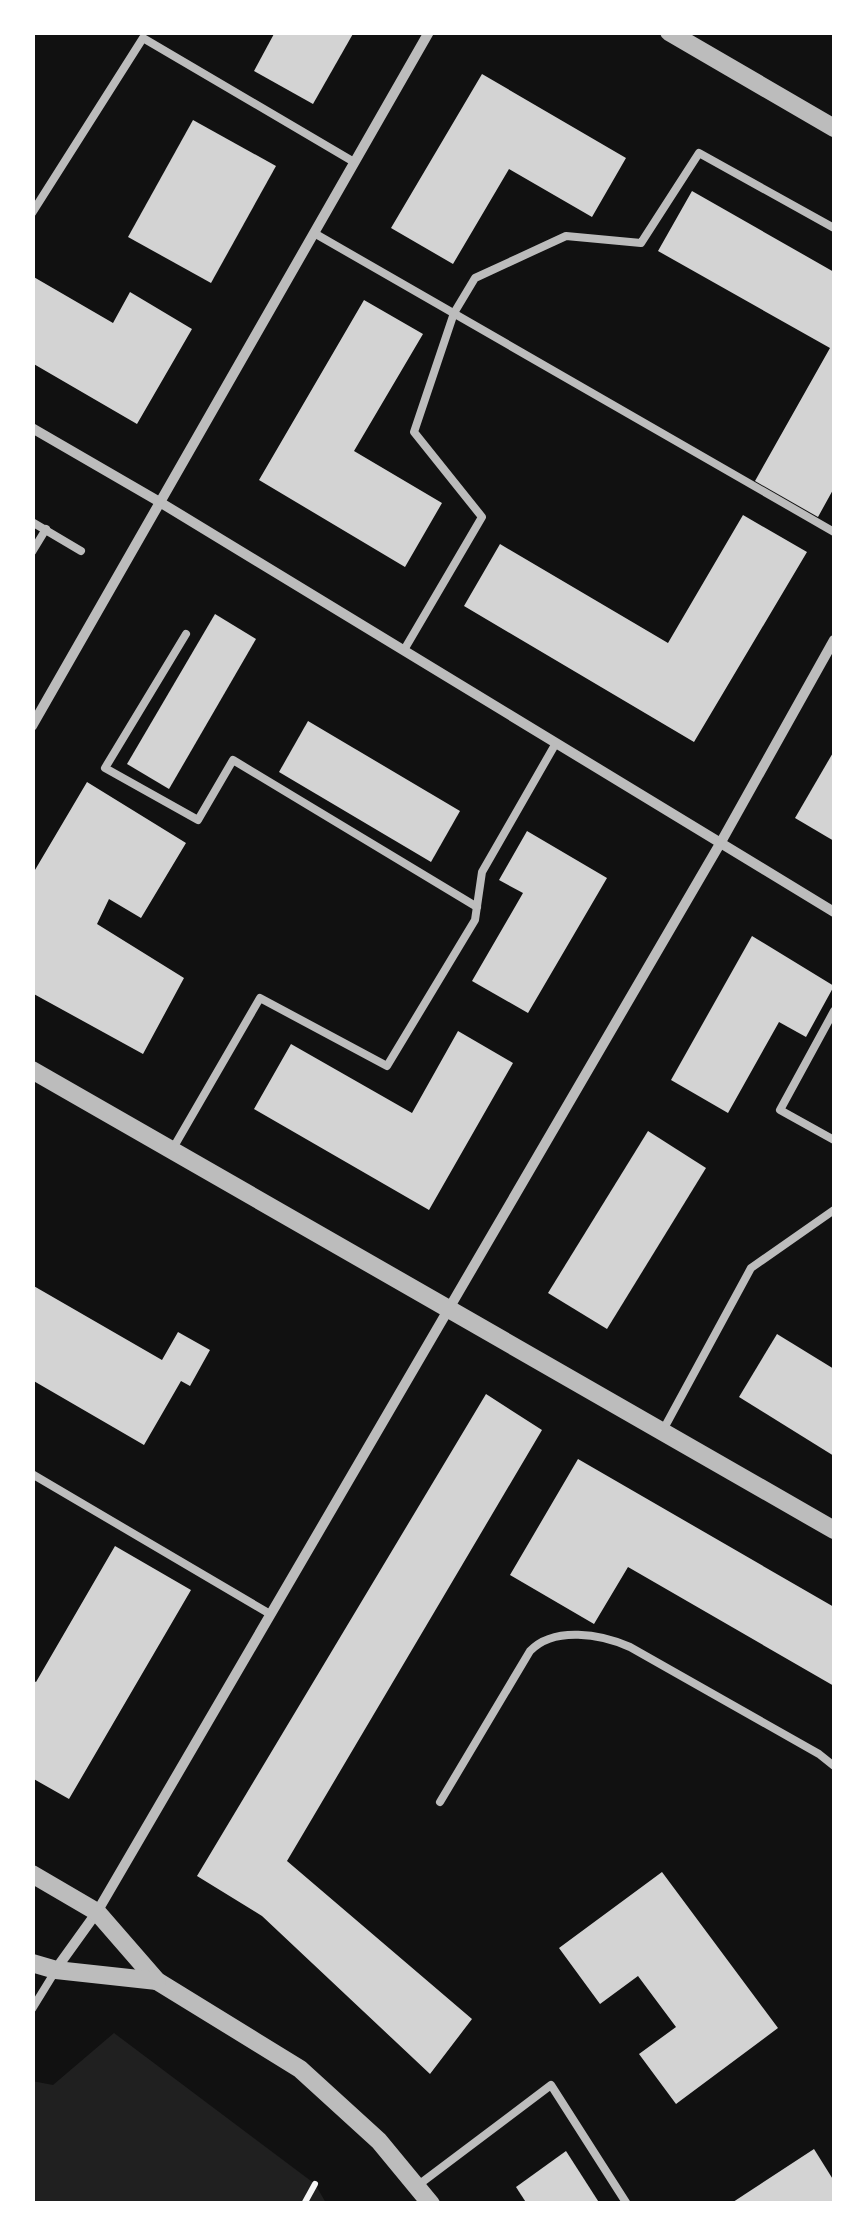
<svg xmlns="http://www.w3.org/2000/svg" width="867" height="2236" viewBox="0 0 867 2236" font-family="'Source Sans 3',sans-serif">
<rect width="100%" height="100%" fill="#111"/>
<polygon fill="#202020" points="114,2033 315,2184 326,2203 33,2203 32,2081 53,2085"/>
<g fill="#d3d3d3">
<polygon points="275,32 354,32 313,104 254,71"/>
<polygon points="482,74 626,158 592,217 509,169 453,264 391,228"/>
<polygon points="193,120 276,166 211,283 128,237"/>
<polygon points="692,191 834,272 834,488 818,517 755,481 830,348 658,251"/>
<polygon points="32,276 113,323 130,292 192,329 137,424 32,363"/>
<polygon points="364,300 423,334 354,451 442,503 405,567 259,480"/>
<polygon points="743,515 807,552 694,742 464,606 500,544 668,643"/>
<polygon points="215,614 256,639 169,789 127,764"/>
<polygon points="308,721 460,811 431,862 279,772"/>
<polygon points="834,751 834,841 795,818"/>
<polygon points="87,782 186,843 141,918 109,899 97,924 184,978 143,1054 32,993 32,875"/>
<polygon points="527,831 607,878 528,1013 472,981 523,893 499,880"/>
<polygon points="752,936 834,986 806,1037 779,1022 728,1113 671,1080"/>
<polygon points="458,1031 513,1063 429,1210 254,1109 291,1044 412,1113"/>
<polygon points="648,1131 706,1168 607,1329 548,1293"/>
<polygon points="32,1285 162,1360 178,1332 210,1350 190,1386 181,1381 144,1445 32,1380"/>
<polygon points="777,1334 834,1369 834,1456 739,1397"/>
<polygon points="486,1394 542,1430 287,1861 472,2019 430,2074 262,1916 197,1876"/>
<polygon points="578,1459 834,1607 834,1686 628,1567 594,1624 510,1575"/>
<polygon points="115,1546 191,1590 69,1799 32,1778 32,1680 36,1682"/>
<polygon points="662,1872 778,2028 676,2104 639,2054 676,2027 638,1976 600,2004 559,1948"/>
<polygon points="814,2149 834,2181 834,2204 730,2204"/>
<polygon points="566,2151 600,2204 527,2204 516,2187"/>
</g>
<g fill="none" stroke-linecap="round" stroke-linejoin="round">
<polyline stroke="#f5f5f5" stroke-width="6" points="304,2204 315,2184"/>
<g stroke="#bcbcbc" stroke-width="8">
<polyline points="32,213 143,38 354,162"/>
<polyline points="314,233 834,532"/>
<polyline points="32,522 81,551"/>
<polyline points="32,552 46,529"/>
<polyline points="186,634 105,768 198,820 233,760 477,907"/>
<polyline points="404,650 482,517 414,432 454,313 475,278 566,236 641,243 699,153 834,228"/>
<polyline points="834,1011 780,1110 834,1140"/>
<polyline points="172,1150 260,998 387,1066 475,920 482,872 556,743"/>
<polyline points="662,1432 751,1268 834,1210"/>
<polyline points="32,1474 270,1614"/>
<path d="M440,1802l90,-151c24,-25 71,-17 100,-4l189,107 15,12"/>
<polyline points="32,2009 56,1970"/>
<polyline points="417,2186 551,2085 627,2204"/>
</g>
<g stroke="#bcbcbc" stroke-width="10">
<polyline points="32,428 158,501 834,912"/>
<polyline points="32,726 429,32"/>
<polyline points="56,1969 97,1912 721,842 834,640"/>
</g>
<g stroke="#bcbcbc" stroke-width="18">
<polyline points="669,32 834,128"/>
<polyline points="32,1070 834,1530"/>
<polyline points="32,1874 97,1912 157,1981 300,2069 379,2141 431,2204"/>
<polyline points="32,1963 56,1970 157,1981"/>
</g>
</g>
<rect width="867" height="2236" fill="none" stroke="#ffffff" stroke-width="70"/>
</svg>
